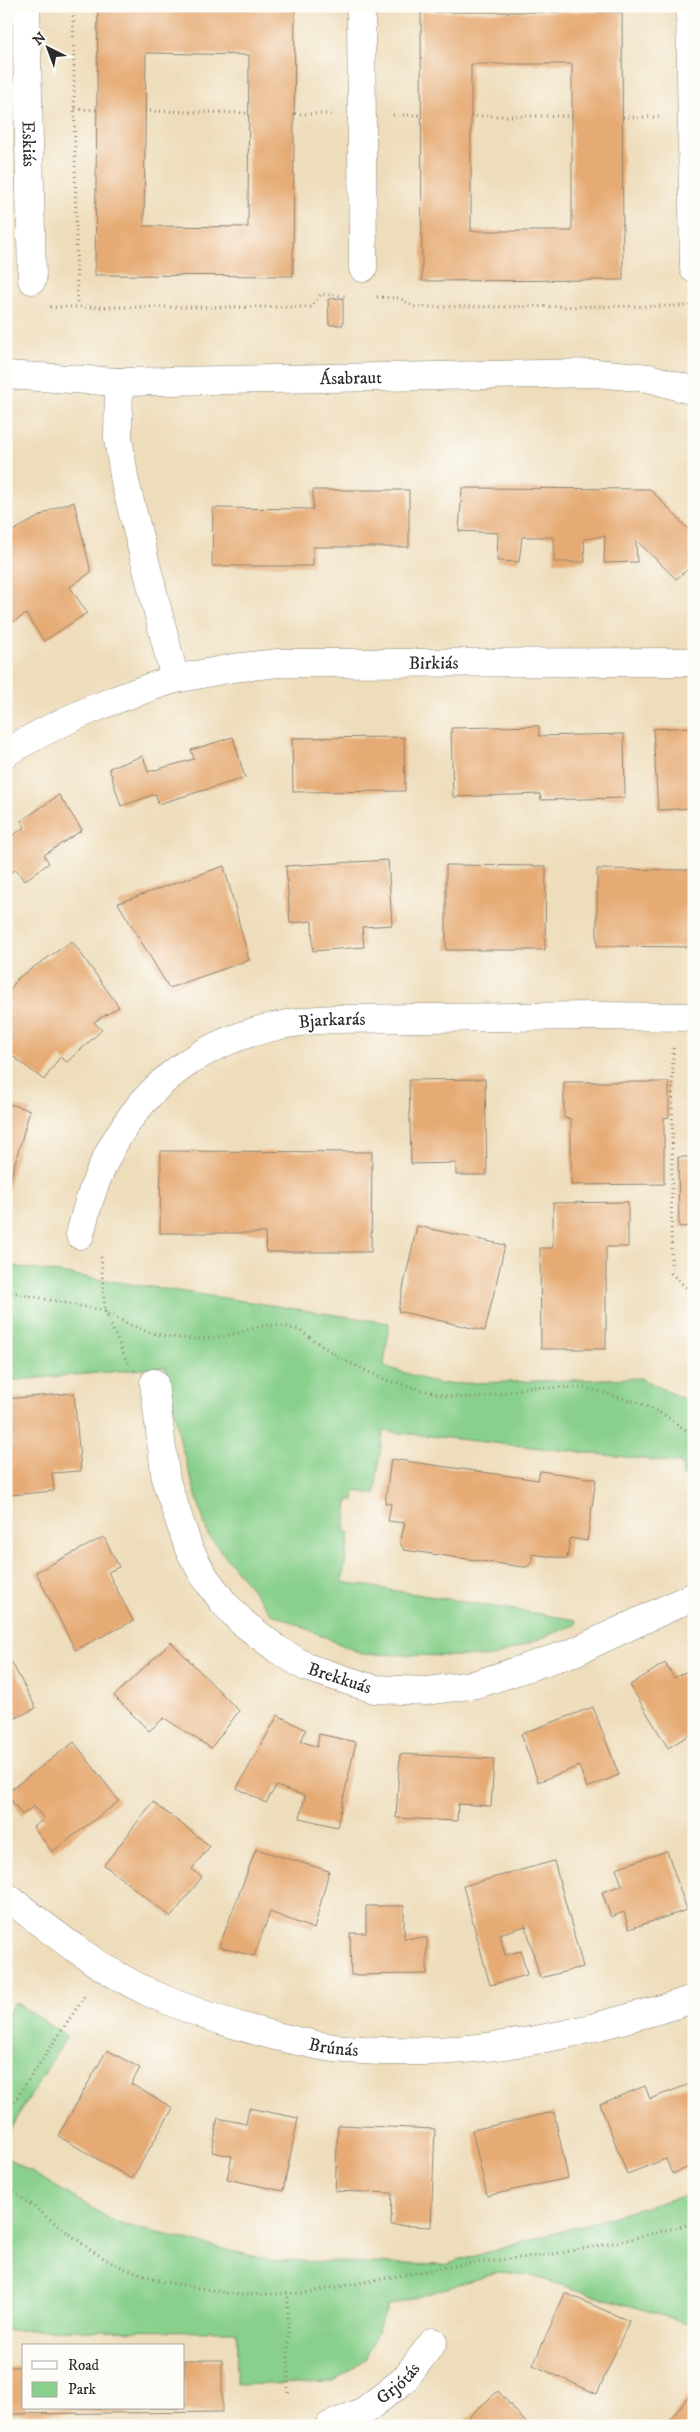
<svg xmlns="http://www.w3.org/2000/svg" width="700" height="2432" viewBox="0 0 700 2432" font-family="'IM FELL DW Pica',serif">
<rect width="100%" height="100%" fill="#fdfcf7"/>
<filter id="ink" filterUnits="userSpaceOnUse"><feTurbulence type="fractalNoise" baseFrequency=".02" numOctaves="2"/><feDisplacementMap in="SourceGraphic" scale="10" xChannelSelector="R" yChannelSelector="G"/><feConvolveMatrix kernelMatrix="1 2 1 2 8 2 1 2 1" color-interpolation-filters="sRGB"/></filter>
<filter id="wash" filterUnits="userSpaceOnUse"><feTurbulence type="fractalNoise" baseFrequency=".0096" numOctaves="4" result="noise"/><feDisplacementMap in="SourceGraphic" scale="20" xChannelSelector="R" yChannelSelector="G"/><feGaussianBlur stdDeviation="1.12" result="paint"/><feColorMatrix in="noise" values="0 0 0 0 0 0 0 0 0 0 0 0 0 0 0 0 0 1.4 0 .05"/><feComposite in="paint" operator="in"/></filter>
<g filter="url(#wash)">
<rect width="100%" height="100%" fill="#edb"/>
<g fill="#88d08b" stroke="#5a7e5b">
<polygon points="6,1265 389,1323 384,1366 439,1384 640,1378 694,1404 694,1478 683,1476 683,1467 680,1463 383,1431 375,1494 355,1491 354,1500 348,1500 345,1532 350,1533 342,1582 576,1620 575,1625 493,1657 362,1654 271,1613 208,1535 181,1445 166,1367 6,1381"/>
<polygon points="15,2002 67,2036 6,2136 6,2016"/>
<polygon points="6,2157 117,2223 269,2260 444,2265 694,2193 694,2325 528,2275 499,2272 388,2306 366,2358 333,2382 236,2385 237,2331 6,2330"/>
</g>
<g id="blocks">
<g fill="#e6ab74" fill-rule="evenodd">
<path d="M98,6h197l-2,270 -198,-1zM146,53l103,2 -1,172 -104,-1z"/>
<path d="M421,12h201l1,268 -201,1zM471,64h101v167h-101z"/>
<polygon points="343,298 343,325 329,325 328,299"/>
<polygon points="462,488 650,489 694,535 694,564 676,579 636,540 637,562 604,563 605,536 584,539 585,562 554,562 554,537 522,537 519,562 497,561 498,533 459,531"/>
<polygon points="313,490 409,490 409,547 313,547 313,566 212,566 213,508 313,509"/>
<polygon points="74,502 91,572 70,587 87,613 44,641 26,614 6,626 6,535 54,508"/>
<polygon points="539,726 539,736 624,734 625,798 541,800 540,794 453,797 451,728"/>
<polygon points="694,727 694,808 658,810 653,729"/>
<polygon points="233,737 245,778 158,804 156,794 121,806 109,768 143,756 148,772 194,759 191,750"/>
<polygon points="404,737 405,791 293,792 292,738"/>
<polygon points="59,795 82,830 44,855 49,863 24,881 16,869 6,876 6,840 25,827 21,821"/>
<polygon points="388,860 392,925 362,927 364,947 313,951 312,921 290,923 286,866"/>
<polygon points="446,865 546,866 545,950 446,950"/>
<polygon points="224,866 249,960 169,988 118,903"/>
<polygon points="597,869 694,870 694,947 597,946"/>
<polygon points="72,941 119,1007 94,1022 102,1030 67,1062 60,1057 44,1080 6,1051 6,996 18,978"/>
<polygon points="485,1079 487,1175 456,1175 456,1163 411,1164 409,1080"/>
<polygon points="564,1082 669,1082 669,1117 664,1118 664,1184 571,1185 571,1119 564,1118"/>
<polygon points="6,1103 30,1110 7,1191 6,1191"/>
<polygon points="161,1151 372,1152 371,1252 266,1252 265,1233 160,1233"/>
<polygon points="678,1157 694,1157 694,1226 679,1227"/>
<polygon points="628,1202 628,1247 606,1247 606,1349 541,1349 540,1248 553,1248 553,1203"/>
<polygon points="417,1226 505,1245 485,1331 398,1311"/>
<polygon points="74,1393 81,1471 52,1473 54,1491 10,1495 6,1456 6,1399"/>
<polygon points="391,1459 538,1480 540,1471 596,1479 587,1541 570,1538 567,1559 532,1554 532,1562 527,1567 523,1567 404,1550 400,1543 405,1523 388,1521 391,1504 385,1503"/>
<polygon points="104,1537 119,1567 108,1572 133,1621 75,1650 36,1572"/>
<polygon points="171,1642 239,1711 211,1748 164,1718 149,1731 114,1696"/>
<polygon points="6,1652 36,1708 6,1723"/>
<polygon points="665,1663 674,1678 694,1667 694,1732 668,1748 630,1685"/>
<polygon points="593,1707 619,1775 587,1788 579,1766 538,1782 521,1734"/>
<polygon points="278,1715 306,1730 301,1741 317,1747 319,1734 356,1742 337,1827 300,1818 305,1796 276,1786 266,1803 237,1788"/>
<polygon points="74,1742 119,1801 52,1852 33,1827 44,1819 34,1806 22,1815 6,1793"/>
<polygon points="400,1754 494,1759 491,1806 458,1804 457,1821 396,1818"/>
<polygon points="153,1802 210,1846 192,1869 202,1877 171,1917 104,1865"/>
<polygon points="256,1849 329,1871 314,1929 270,1912 254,1956 219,1947"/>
<polygon points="667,1851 687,1910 629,1929 624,1912 611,1917 602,1892 622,1885 616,1868"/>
<polygon points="554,1861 583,1967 540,1978 526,1926 499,1934 505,1955 521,1951 527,1975 490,1985 463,1886"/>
<polygon points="366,1906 404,1906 404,1938 427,1938 427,1974 351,1975 350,1933 366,1933"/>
<polygon points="107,2050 140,2068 131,2084 173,2108 132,2179 58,2136"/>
<polygon points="690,2084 694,2093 694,2165 672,2174 666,2159 627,2174 600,2104 645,2086 650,2099"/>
<polygon points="249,2108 298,2118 283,2191 227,2179 232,2156 212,2152 218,2118 246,2124"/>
<polygon points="554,2112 568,2178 487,2196 472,2130"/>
<polygon points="338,2125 435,2129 431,2227 391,2225 392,2193 335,2191"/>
<polygon points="565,2293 629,2321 597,2394 533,2365"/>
<polygon points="184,2360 222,2360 222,2412 6,2414 6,2367 24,2367 24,2408 184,2408"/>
<polygon points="694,2388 694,2426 666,2426"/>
<polygon points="498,2391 529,2426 460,2426 471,2415"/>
</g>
</g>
</g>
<g filter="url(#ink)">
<use href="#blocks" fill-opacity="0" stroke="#8c8473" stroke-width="1"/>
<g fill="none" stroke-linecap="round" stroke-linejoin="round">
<g stroke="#8c8473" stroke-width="29">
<g id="minor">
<path id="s1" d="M26,6l6,274"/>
<polyline points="361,6 363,268"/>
<polyline points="690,6 694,269"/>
<path id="s2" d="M6,375l113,7 477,-9 53,5 45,13"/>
<path id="s3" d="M175,679l58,-11 45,-5 416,-1"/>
<path d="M6,753c53,-33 110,-55 169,-74l-50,-197 -7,-44 1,-56"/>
<path id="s4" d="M80,1235c30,-134 115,-210 254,-216l261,-3 99,1"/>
<path id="s5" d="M154,1383l12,98 23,68 15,27 20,27 18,19 35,27 29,18 68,22 53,2 50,-7 97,-32 120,-56"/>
<path id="s6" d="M6,1896c46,36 91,72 144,97 47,21 97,37 147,48 12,2 25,6 37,7 100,9 191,0 287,-28 24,-7 50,-12 73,-22"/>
<path id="s7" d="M329,2426l35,-15 40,-31 29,-38"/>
</g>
</g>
<g stroke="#8c8473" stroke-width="3" stroke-dasharray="1 4" stroke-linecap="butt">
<polyline points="73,6 77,306"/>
<polyline points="75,109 97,110"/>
<polyline points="145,111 249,113"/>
<polyline points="295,114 331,114"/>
<polyline points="393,115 421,115"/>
<polyline points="471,116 572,116"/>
<polyline points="623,117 661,117"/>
<polyline points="377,297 400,298 414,307 694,306"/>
<polyline points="50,307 311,307 321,294 345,296"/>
<polyline points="673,1048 671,1273 694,1295"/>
<polyline points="101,1257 105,1311 126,1360 130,1364"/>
<polyline points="6,1291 105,1311 126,1323 148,1332 170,1337 194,1339 222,1337 266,1325 283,1326 299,1330 340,1358 383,1379 445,1396 479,1398 530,1387 585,1388 640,1403 666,1416 694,1436"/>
<polyline points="6,2114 86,1994"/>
<polyline points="6,2186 95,2253 116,2265 164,2282 240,2295 305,2293 464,2264 554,2254 619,2242 694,2223"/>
<polyline points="288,2393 288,2294"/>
</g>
<use href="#minor" stroke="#fff" stroke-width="28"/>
</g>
</g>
<g text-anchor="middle" stroke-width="4.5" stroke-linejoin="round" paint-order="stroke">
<g font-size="18" fill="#2b2b2b" stroke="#fdfcf7">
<text dy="6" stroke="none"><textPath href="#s1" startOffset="138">Eskiás</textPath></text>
<text dy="6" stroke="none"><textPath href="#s2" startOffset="345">Ásabraut</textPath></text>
<text dy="6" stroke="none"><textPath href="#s3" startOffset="260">Birkiás</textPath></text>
<text dy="6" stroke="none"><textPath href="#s4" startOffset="361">Bjarkarás</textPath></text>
<text dy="6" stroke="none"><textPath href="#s5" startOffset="375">Brekkuás</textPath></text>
<text dy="6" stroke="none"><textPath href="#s6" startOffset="366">Brúnás</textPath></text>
<text dy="6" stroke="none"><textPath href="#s7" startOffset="82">Grjótás</textPath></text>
</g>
</g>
<rect width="700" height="2432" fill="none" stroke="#fdfcf7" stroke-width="25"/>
<rect x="22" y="2344" width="162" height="65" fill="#fdfcf7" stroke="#a9a8a5"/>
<rect x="32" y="2361" width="25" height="8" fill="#ffffff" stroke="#a9a8a5"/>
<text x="68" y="2370" font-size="15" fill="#2b2b2b">Road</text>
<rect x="32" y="2382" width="25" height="15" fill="#88d08b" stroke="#a9a8a5"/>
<text x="68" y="2394" font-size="15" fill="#2b2b2b">Park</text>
<g transform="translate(48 48) rotate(318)" stroke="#fdfcf7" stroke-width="4" paint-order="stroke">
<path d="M0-4L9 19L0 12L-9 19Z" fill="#2b2b2b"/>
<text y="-8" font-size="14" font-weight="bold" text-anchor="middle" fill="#2b2b2b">N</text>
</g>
</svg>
